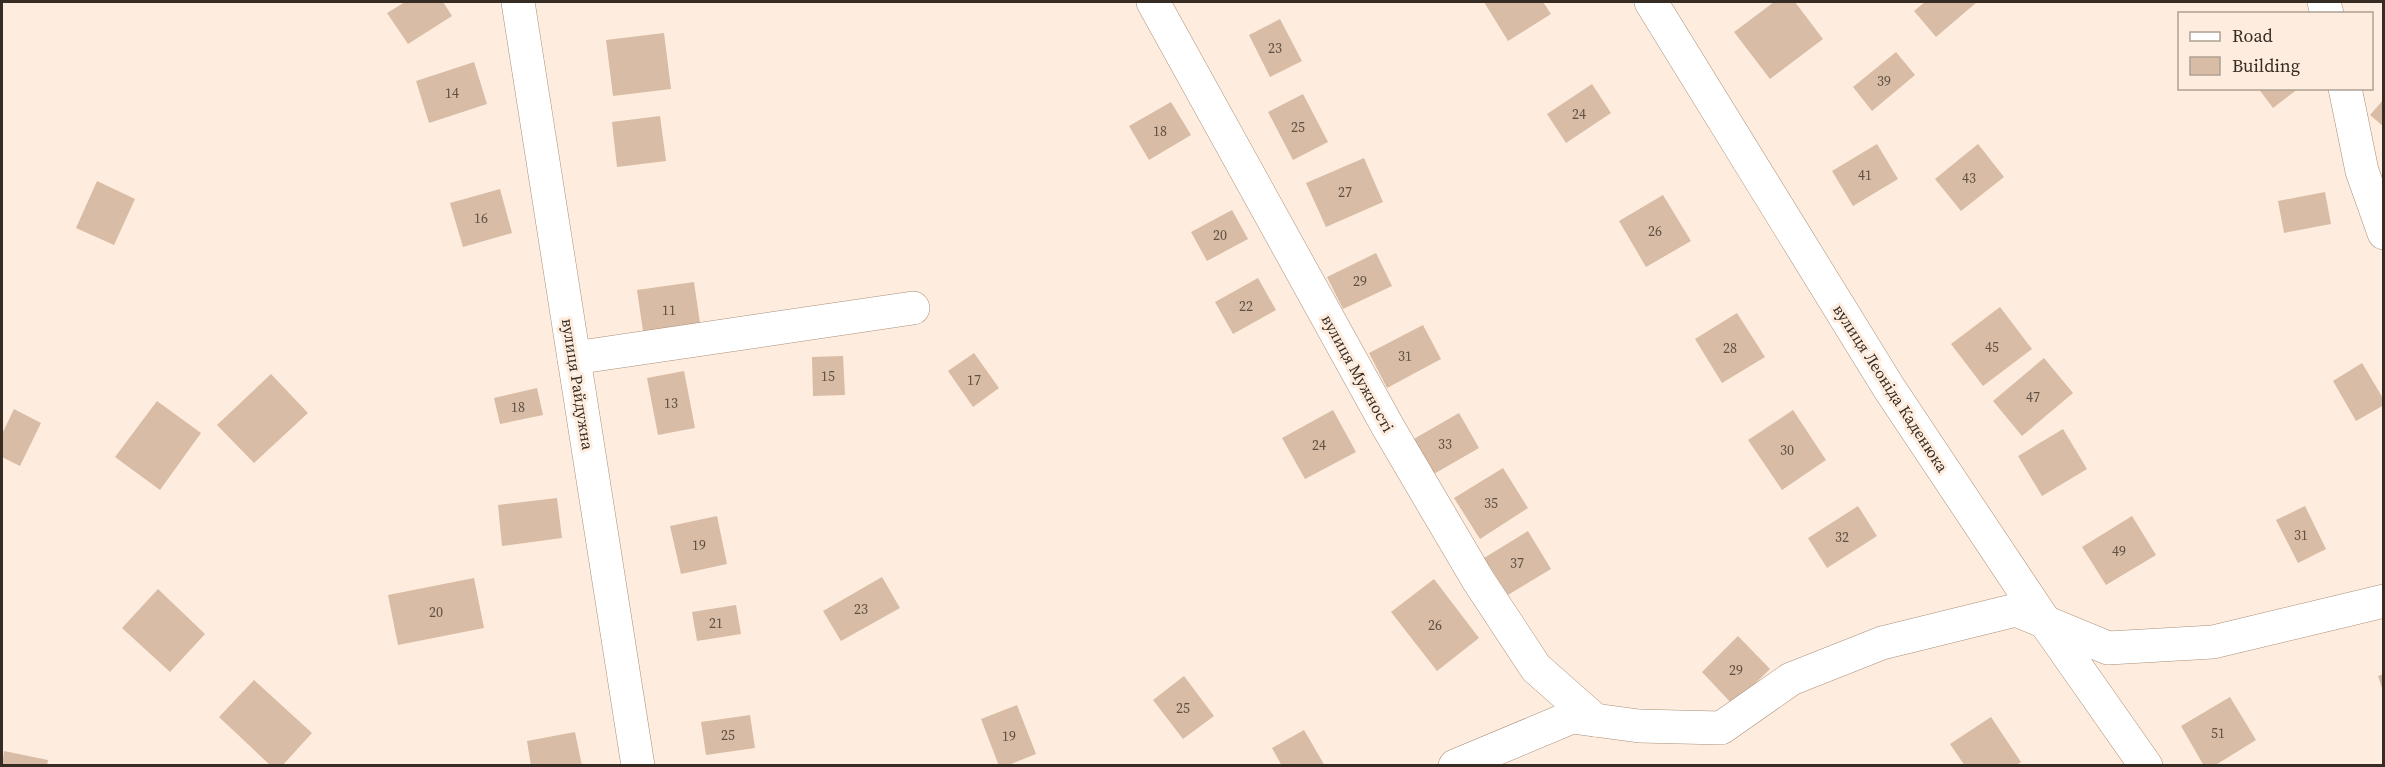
<svg xmlns="http://www.w3.org/2000/svg" width="2385" height="767" viewBox="0 0 2385 767" font-family="'Source Serif 4',serif">
<rect width="100%" height="100%" fill="#feedde"/>
<g fill="#d8bca5">
<polygon points="405,2 443,2 452,16 408,44 387,13"/>
<polygon points="1484,2 1543,2 1551,14 1508,41"/>
<polygon points="1774,2 1795,2 1823,39 1770,79 1734,32"/>
<polygon points="1925,2 1977,2 1936,37 1914,11"/>
<polygon points="1280,19 1302,61 1270,77 1249,35"/>
<polygon points="664,33 671,89 613,96 606,40"/>
<polygon points="1896,52 1915,75 1872,111 1853,87"/>
<polygon points="474,62 487,104 429,123 416,81"/>
<polygon points="1592,84 1611,113 1566,143 1547,114"/>
<polygon points="2258,88 2299,88 2273,108"/>
<polygon points="1303,94 1328,142 1293,160 1268,112"/>
<polygon points="2384,99 2384,127 2370,115"/>
<polygon points="1171,102 1191,135 1149,160 1129,126"/>
<polygon points="660,116 666,161 617,167 612,122"/>
<polygon points="1877,144 1898,179 1853,206 1832,171"/>
<polygon points="1978,144 2004,177 1961,211 1935,179"/>
<polygon points="1364,158 1383,202 1326,227 1306,183"/>
<polygon points="97,181 135,199 114,245 76,228"/>
<polygon points="500,189 512,233 463,247 450,203"/>
<polygon points="2325,192 2331,224 2284,233 2278,201"/>
<polygon points="1663,195 1691,241 1646,267 1619,221"/>
<polygon points="1232,210 1248,239 1207,261 1191,232"/>
<polygon points="1376,253 1392,286 1343,309 1327,277"/>
<polygon points="1258,278 1276,310 1233,334 1215,302"/>
<polygon points="694,282 701,330 644,338 637,290"/>
<polygon points="2000,307 2032,349 1983,386 1951,344"/>
<polygon points="1737,313 1765,357 1722,383 1695,339"/>
<polygon points="1423,325 1441,359 1387,388 1369,353"/>
<polygon points="974,353 999,388 973,407 948,371"/>
<polygon points="843,356 845,395 813,396 812,357"/>
<polygon points="2044,358 2073,393 2022,436 1993,401"/>
<polygon points="2362,363 2384,400 2384,405 2356,421 2333,381"/>
<polygon points="684,371 695,428 658,435 647,378"/>
<polygon points="271,374 308,413 254,463 217,425"/>
<polygon points="537,388 543,415 500,424 494,398"/>
<polygon points="157,401 201,433 160,490 115,457"/>
<polygon points="14,409 41,423 20,466 2,457 2,434"/>
<polygon points="1333,410 1356,452 1305,479 1282,438"/>
<polygon points="1793,410 1826,460 1782,490 1748,440"/>
<polygon points="1459,413 1479,448 1432,475 1412,440"/>
<polygon points="2063,429 2087,469 2042,496 2018,456"/>
<polygon points="1503,468 1528,508 1480,539 1454,498"/>
<polygon points="557,498 562,538 502,546 498,505"/>
<polygon points="1858,506 1877,536 1827,568 1808,538"/>
<polygon points="2305,506 2326,549 2298,563 2276,520"/>
<polygon points="717,516 727,564 681,574 670,526"/>
<polygon points="2132,516 2156,555 2106,585 2082,547"/>
<polygon points="1528,531 1551,569 1508,595 1484,558"/>
<polygon points="882,577 900,608 841,641 823,611"/>
<polygon points="474,578 484,628 398,645 388,595"/>
<polygon points="1434,579 1479,638 1437,671 1391,612"/>
<polygon points="158,589 205,634 170,672 122,628"/>
<polygon points="736,605 741,634 697,641 692,612"/>
<polygon points="1738,636 1770,669 1733,705 1702,672"/>
<polygon points="2384,674 2384,691 2383,691 2378,676"/>
<polygon points="1184,676 1214,716 1183,739 1153,700"/>
<polygon points="254,680 312,733 282,766 271,766 219,717"/>
<polygon points="2230,697 2256,740 2214,766 2204,766 2181,726"/>
<polygon points="1017,705 1036,754 1006,766 999,766 981,719"/>
<polygon points="750,715 755,748 706,755 701,722"/>
<polygon points="1991,717 2021,762 2015,766 1965,766 1950,744"/>
<polygon points="1304,730 1325,766 1282,766 1272,748"/>
<polygon points="575,732 582,766 531,766 527,741"/>
<polygon points="4,751 48,760 47,766 2,766"/>
</g>
<g fill="none" stroke-linecap="round" stroke-linejoin="round">
<g stroke="#aa8f79" stroke-width="34">
<g id="minor">
<polyline points="518,2 638,766"/>
<polyline points="1153,2 1388,427 1478,580 1536,668 1595,720"/>
<polyline points="1651,2 1889,388 2045,622 2146,766"/>
<polyline points="2324,2 2327,14"/>
<polyline points="2345,88 2362,171 2384,233"/>
<polyline points="574,358 913,308"/>
<polyline points="1455,766 1572,717 1639,726 1721,728 1791,679 1882,643 2016,610 2108,648 2213,642 2384,601"/>
</g>
</g>
<use href="#minor" stroke="#fff" stroke-width="33"/>
</g>
<g text-anchor="middle" stroke-width="6" stroke-linejoin="round" paint-order="stroke">
<g font-size="14" fill="#5f5044">
<text x="1275" y="53">23</text>
<text x="1884" y="86">39</text>
<text x="452" y="98">14</text>
<text x="1579" y="119">24</text>
<text x="1298" y="132">25</text>
<text x="1160" y="136">18</text>
<text x="1865" y="180">41</text>
<text x="1969" y="183">43</text>
<text x="1345" y="197">27</text>
<text x="481" y="223">16</text>
<text x="1655" y="236">26</text>
<text x="1220" y="240">20</text>
<text x="1360" y="286">29</text>
<text x="1246" y="311">22</text>
<text x="669" y="315">11</text>
<text x="1992" y="352">45</text>
<text x="1730" y="353">28</text>
<text x="1405" y="361">31</text>
<text x="828" y="381">15</text>
<text x="974" y="385">17</text>
<text x="2033" y="402">47</text>
<text x="671" y="408">13</text>
<text x="518" y="412">18</text>
<text x="1445" y="449">33</text>
<text x="1319" y="450">24</text>
<text x="1787" y="455">30</text>
<text x="1491" y="508">35</text>
<text x="2301" y="540">31</text>
<text x="1842" y="542">32</text>
<text x="699" y="550">19</text>
<text x="2119" y="556">49</text>
<text x="1517" y="568">37</text>
<text x="861" y="614">23</text>
<text x="436" y="617">20</text>
<text x="716" y="628">21</text>
<text x="1435" y="630">26</text>
<text x="1736" y="675">29</text>
<text x="1183" y="713">25</text>
<text x="2218" y="738">51</text>
<text x="728" y="740">25</text>
<text x="1009" y="741">19</text>
</g>
<g font-size="16" fill="#372c23" stroke="#feedde">
<text transform="translate(1358 373) rotate(61)" y="6">вулиця Мужності</text>
<text transform="translate(578 384) rotate(81)" y="6">вулиця Райдужна</text>
<text transform="translate(1891 388) rotate(57)" y="6">вулиця Леоніда Каденюка</text>
</g>
</g>
<rect width="2385" height="767" fill="none" stroke="#372c23" stroke-width="6"/>
<rect x="2178" y="12" width="195" height="78" fill="#feedde" stroke="#aea093" stroke-width="1.5"/>
<rect x="2190" y="32" width="30" height="9" fill="#ffffff" stroke="#aea093" stroke-width="1.5"/>
<text x="2232" y="42" font-size="18" fill="#372c23">Road</text>
<rect x="2190" y="57" width="30" height="18" fill="#d8bca5" stroke="#aea093" stroke-width="1.5"/>
<text x="2232" y="72" font-size="18" fill="#372c23">Building</text>
</svg>
